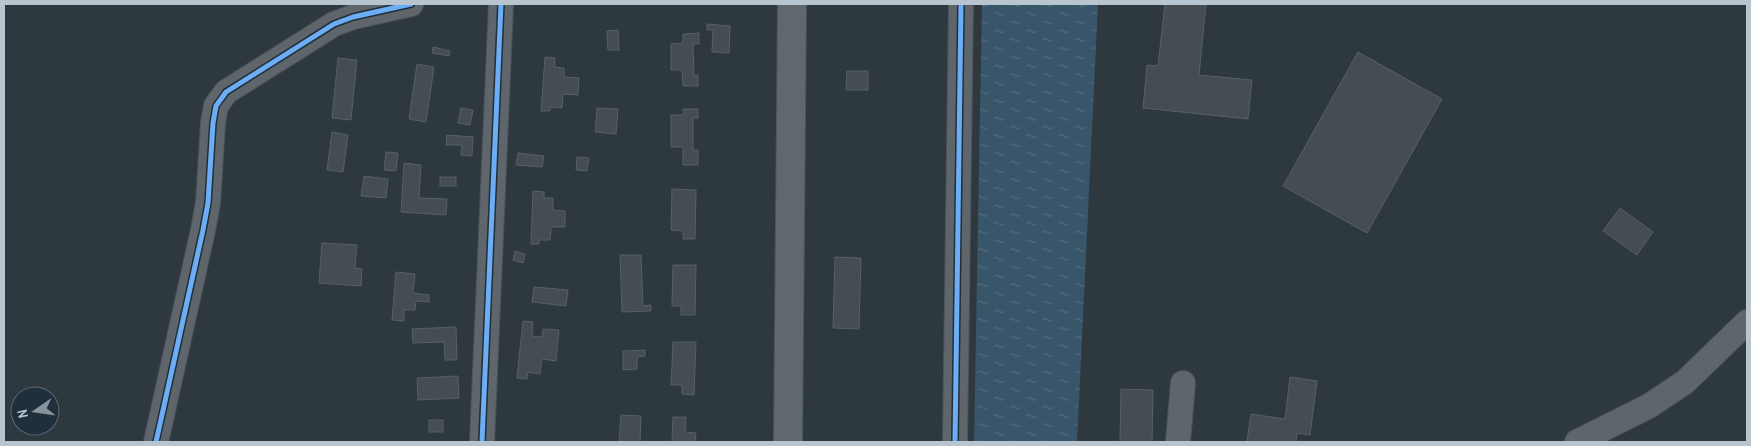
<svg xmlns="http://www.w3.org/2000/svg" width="1751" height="446" viewBox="0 0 1751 446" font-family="'Archivo Narrow',sans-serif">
<defs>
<pattern id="water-ripples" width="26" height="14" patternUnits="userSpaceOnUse" patternTransform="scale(1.25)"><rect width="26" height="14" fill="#38556a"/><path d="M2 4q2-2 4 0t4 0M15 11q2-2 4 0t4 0" fill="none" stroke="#536c7e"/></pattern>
</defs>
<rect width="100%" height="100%" fill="#2d383f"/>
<polygon fill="url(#water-ripples)" points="982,4 1098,4 1077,442 974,442"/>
<g fill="#454d53" stroke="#566066">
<polygon points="1165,4 1206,4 1199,75 1252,80 1248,119 1143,108 1147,65 1158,66"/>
<polygon points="707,24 730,26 729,53 712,52 713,30 707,30"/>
<polygon points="618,30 619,50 608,50 607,31"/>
<polygon points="699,33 699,44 693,44 694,75 698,75 698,86 683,86 682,70 671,70 671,44 683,43 683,34"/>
<polygon points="433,47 450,51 449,56 432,53"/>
<polygon points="1358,52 1442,99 1367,233 1283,186"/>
<polygon points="545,57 555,58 554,67 564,68 564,77 579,78 578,95 563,94 562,108 550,107 550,111 541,111"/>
<polygon points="338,58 357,60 351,120 332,118"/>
<polygon points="417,64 434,67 426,122 409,119"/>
<polygon points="847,71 868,71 868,90 846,90"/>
<polygon points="461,108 473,110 470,125 458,123"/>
<polygon points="597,108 618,109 616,134 595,132"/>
<polygon points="683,109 698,109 698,118 693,118 693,150 698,150 698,165 683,165 683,147 671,147 671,115 684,115"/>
<polygon points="332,132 348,135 343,172 327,170"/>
<polygon points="447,135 473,137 472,156 461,155 462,145 446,145"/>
<polygon points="386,152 398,153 396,171 384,170"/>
<polygon points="518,153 544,156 542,167 516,165"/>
<polygon points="577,157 589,158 587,171 576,170"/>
<polygon points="404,163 421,165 419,198 447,199 446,215 401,212"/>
<polygon points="364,176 388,179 386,198 361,196"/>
<rect x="440" y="177" width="16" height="9"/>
<polygon points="672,189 696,190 695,239 683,239 683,231 671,230"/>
<polygon points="533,191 544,192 544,198 553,198 553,210 565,211 565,227 551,227 550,240 539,240 539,244 531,244"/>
<polygon points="1620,208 1653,232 1637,255 1603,231"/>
<polygon points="322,243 357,245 355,268 362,269 361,286 319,283"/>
<polygon points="515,251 525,254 523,263 513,260"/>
<polygon points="620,255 641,255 643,306 651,305 651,311 622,312"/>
<polygon points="835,257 861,258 859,329 833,328"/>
<polygon points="673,265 696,265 695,315 681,315 681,306 672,306"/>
<polygon points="396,272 415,274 413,293 429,295 429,302 416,301 415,310 404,310 404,321 392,320"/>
<polygon points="534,287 568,290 566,306 532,302"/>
<polygon points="523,321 533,322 532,336 542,337 543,329 559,330 556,361 542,359 540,374 528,372 527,379 517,378"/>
<polygon points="456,327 457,360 445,360 444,342 413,343 412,329"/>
<polygon points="673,342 696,342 694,395 682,394 682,385 671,385"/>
<polygon points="645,350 645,356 637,357 637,369 623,370 623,351"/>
<polygon points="458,376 459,398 418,400 417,378"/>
<polygon points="1290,377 1317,381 1310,435 1297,433 1296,442 1247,442 1251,414 1285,419"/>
<polygon points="1121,389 1153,390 1152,442 1120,442"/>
<polygon points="621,415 641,416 640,442 619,442"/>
<polygon points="673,417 686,417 685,432 696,433 695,442 672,442"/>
<rect x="429" y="420" width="14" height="12"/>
</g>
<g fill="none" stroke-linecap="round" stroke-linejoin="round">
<g stroke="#4c5359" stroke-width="26">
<g id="minor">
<polyline points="156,442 203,230 208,203 213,123 216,106 226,92 334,24 353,17 411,4"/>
<polyline points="482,442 501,4"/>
<polyline points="955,442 961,4"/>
<polyline points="1178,442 1183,383"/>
<polyline points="1577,442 1649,406 1685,382 1747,322"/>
</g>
</g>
<g stroke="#4b555b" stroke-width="30">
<polyline id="major" points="788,442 792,4"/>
</g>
<use href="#minor" stroke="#5e666c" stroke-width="24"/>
<use href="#major" stroke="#61686d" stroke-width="28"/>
<g stroke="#1f2f3b" stroke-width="8">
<g id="cycleway">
<polyline points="156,442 203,230 208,203 213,123 216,106 226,92 334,24 353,17 411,4"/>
<polyline points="482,442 501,4"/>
<polyline points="955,442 961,4"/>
</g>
</g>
<use href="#cycleway" stroke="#6dadf4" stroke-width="5"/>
</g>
<rect width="1751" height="446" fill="none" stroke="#b9c5ce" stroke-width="10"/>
<g transform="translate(35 411) rotate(257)"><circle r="24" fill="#1f2f3b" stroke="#5d6b76"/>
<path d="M0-4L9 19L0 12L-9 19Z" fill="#88949c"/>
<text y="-8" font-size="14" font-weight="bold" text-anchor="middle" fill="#b9c5ce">N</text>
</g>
</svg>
